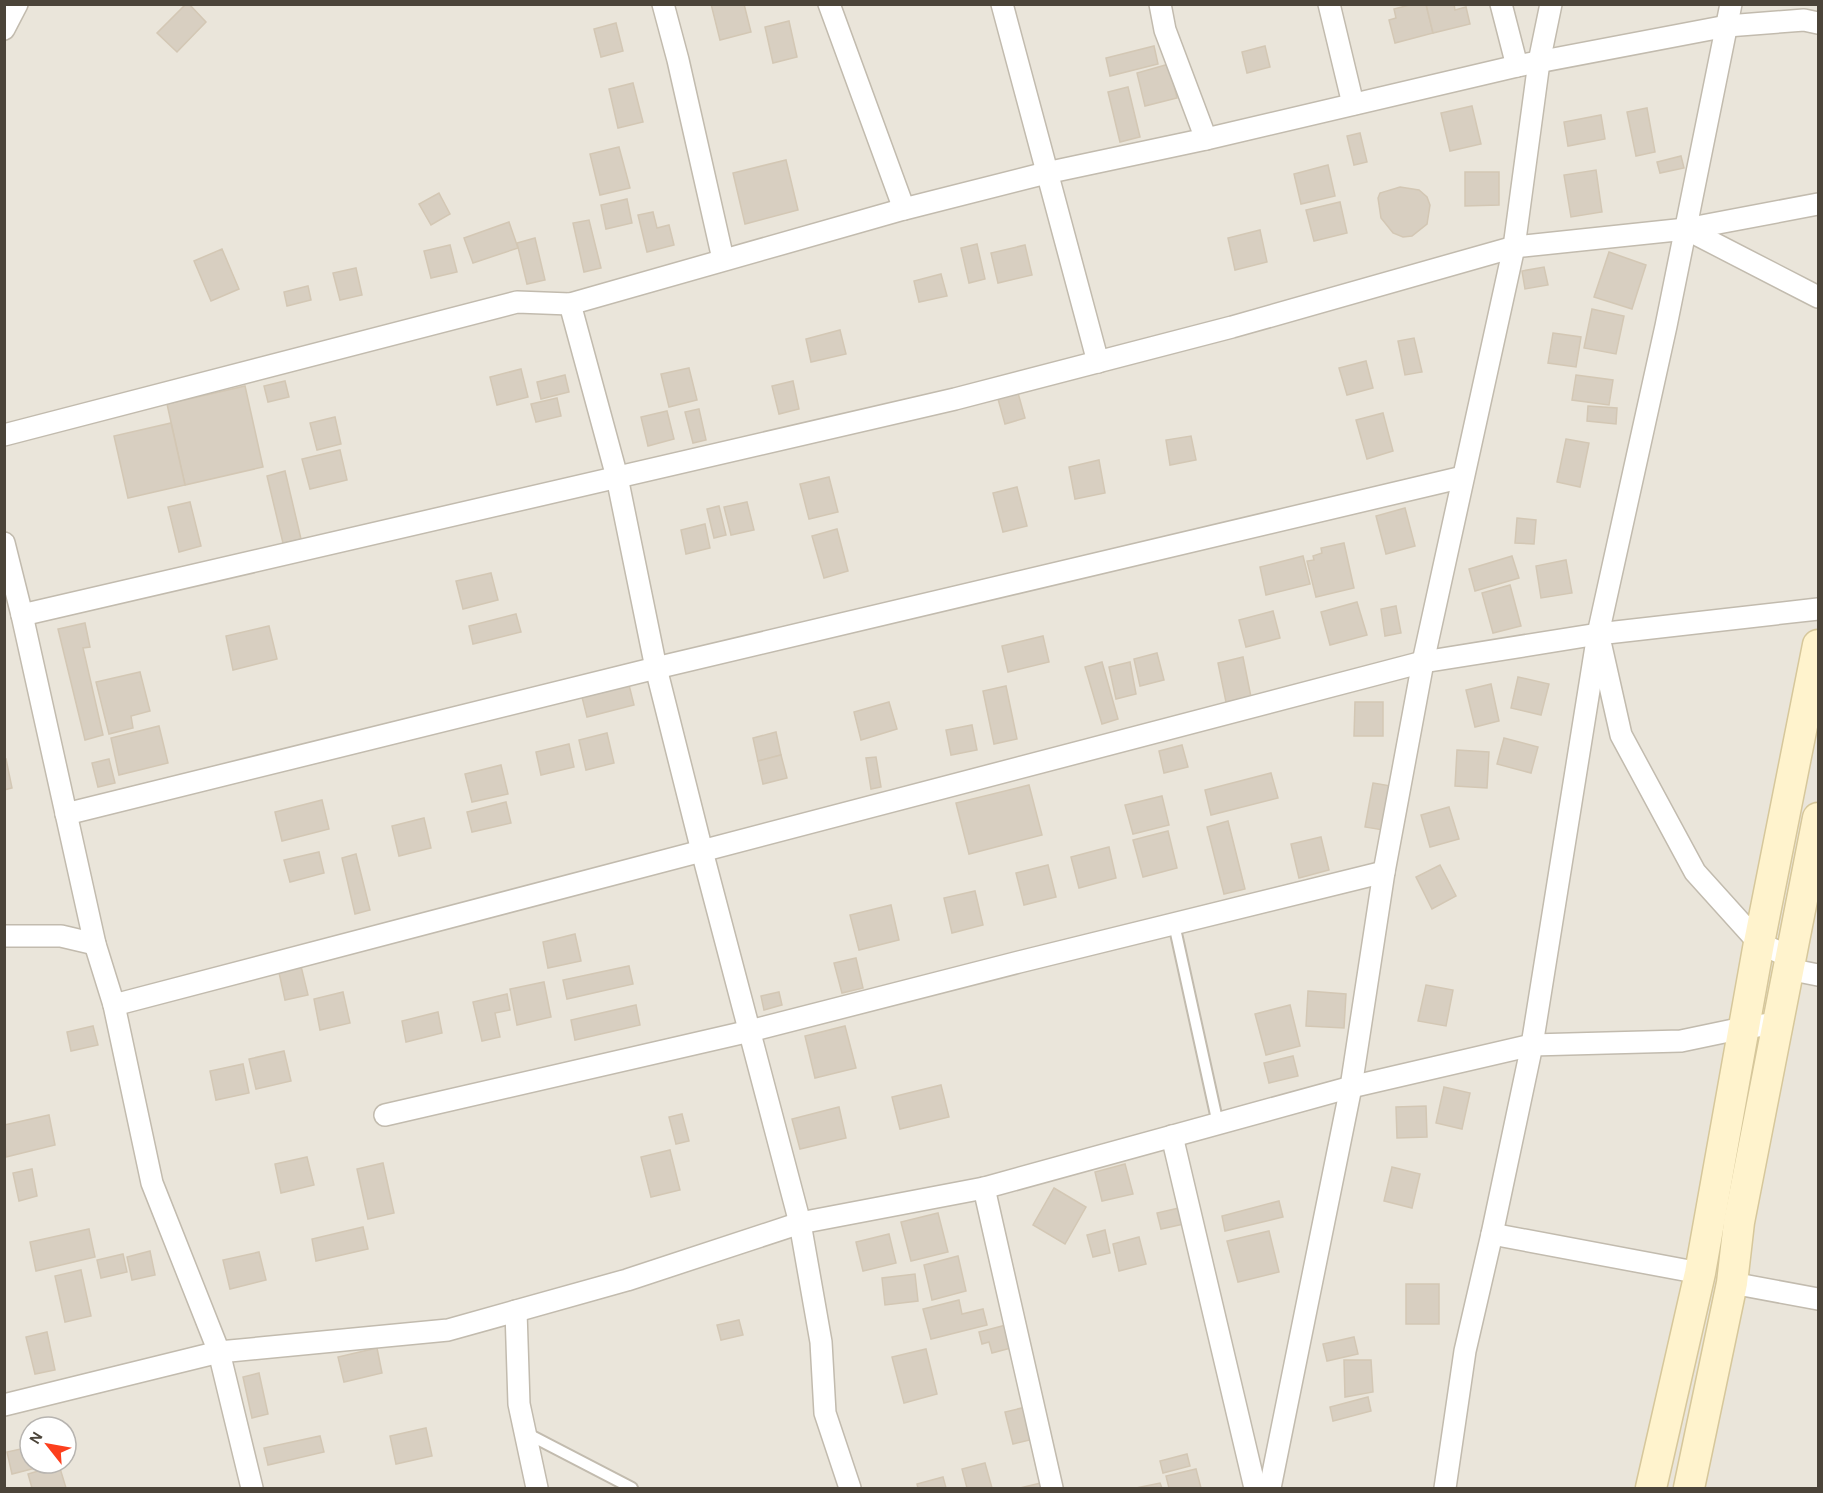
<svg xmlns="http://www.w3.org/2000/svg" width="1823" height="1493" viewBox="0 0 1823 1493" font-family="'Alegreya Sans',sans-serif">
<rect width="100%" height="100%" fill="#f6f3ec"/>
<path fill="#eae5da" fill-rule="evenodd" d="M5,5h1813v1483h-1813zM30,1427h36v36h-36z"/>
<g fill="#d8cfc1" stroke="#d3c7b4" stroke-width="1.5">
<polygon points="186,4 189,4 206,22 177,52 157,33"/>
<polygon points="711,4 744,4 751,32 720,40"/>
<polygon points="1413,4 1426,4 1433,33 1395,43 1389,20 1396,18 1394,9"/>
<polygon points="1426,4 1454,4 1455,10 1466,7 1470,24 1433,33"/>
<polygon points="789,21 797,57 773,63 765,27"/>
<polygon points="616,23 623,51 601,57 594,29"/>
<polygon points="1154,46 1158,64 1110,76 1106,58"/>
<polygon points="1265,46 1270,67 1247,73 1242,52"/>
<polygon points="1169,64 1177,98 1145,106 1137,73"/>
<polygon points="633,83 643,122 618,128 609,89"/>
<polygon points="1128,87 1140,137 1120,142 1108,92"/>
<polygon points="1472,106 1481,144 1450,151 1441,113"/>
<polygon points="1647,108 1655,152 1636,156 1627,112"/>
<polygon points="1601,115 1605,139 1568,146 1564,122"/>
<polygon points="1360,133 1367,162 1354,165 1347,136"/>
<polygon points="619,147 630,188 600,195 590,154"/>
<polygon points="1681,156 1684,168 1660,173 1657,162"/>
<polygon points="786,160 798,210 745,224 733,173"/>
<polygon points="1328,165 1335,196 1301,204 1294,174"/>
<polygon points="1596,170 1602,212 1571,217 1564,175"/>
<polygon points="1465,172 1499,172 1499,205 1465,206"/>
<polygon points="1400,187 1419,190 1427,197 1430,205 1427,224 1412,236 1403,237 1393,233 1381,218 1378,198 1380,193"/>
<polygon points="439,193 450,214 431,225 419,204"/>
<polygon points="627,199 632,223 606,229 601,205"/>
<polygon points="1340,202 1347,233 1314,241 1306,210"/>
<polygon points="653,212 657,228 669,225 674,245 647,252 638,215"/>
<polygon points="589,220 601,268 584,272 573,223"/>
<polygon points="509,222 518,248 473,263 464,238"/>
<polygon points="1260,230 1267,262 1235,270 1228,238"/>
<polygon points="535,238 545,280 527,284 517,243"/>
<polygon points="977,244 985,279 969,283 961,248"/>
<polygon points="450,245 457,272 431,278 424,251"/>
<polygon points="1025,245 1032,275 998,283 991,253"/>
<polygon points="222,249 239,289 211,301 194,261"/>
<polygon points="1609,252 1646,265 1632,309 1594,297"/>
<polygon points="1544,267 1548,285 1525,289 1522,271"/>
<polygon points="356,268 362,295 340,300 333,273"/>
<polygon points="941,274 947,296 919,302 914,281"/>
<polygon points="308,286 311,300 287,306 284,292"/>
<polygon points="1592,309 1624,316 1616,354 1584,348"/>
<polygon points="840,330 846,354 811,362 806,339"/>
<polygon points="1553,333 1581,337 1576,367 1548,363"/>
<polygon points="1414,338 1422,372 1405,375 1398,341"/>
<polygon points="1366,361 1373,388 1347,395 1339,368"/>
<polygon points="689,368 697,400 669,407 661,374"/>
<polygon points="521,369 528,397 497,405 490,377"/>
<polygon points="565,375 569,392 541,399 537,382"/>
<polygon points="1576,375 1613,380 1609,405 1572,400"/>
<polygon points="285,381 289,397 268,402 264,386"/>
<polygon points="793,381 799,409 779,414 772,386"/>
<polygon points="245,386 263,467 185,485 167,404"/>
<polygon points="1018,393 1025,418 1005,424 998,399"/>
<polygon points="557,398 561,416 536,422 531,404"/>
<polygon points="1588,406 1617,408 1616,424 1587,421"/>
<polygon points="699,409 706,440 693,443 685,412"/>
<polygon points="667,411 674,439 648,446 641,417"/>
<polygon points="1383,413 1393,451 1367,459 1356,420"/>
<polygon points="335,417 341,444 317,450 310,423"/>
<polygon points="171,423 185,485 128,498 114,436"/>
<polygon points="1191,436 1196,460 1170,465 1166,440"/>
<polygon points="1566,439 1589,443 1580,487 1557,482"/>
<polygon points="340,450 347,480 310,489 302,459"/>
<polygon points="1099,460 1105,493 1075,499 1069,467"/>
<polygon points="285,471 301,539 283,543 267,476"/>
<polygon points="829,477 838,512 809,519 800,484"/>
<polygon points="1017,487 1027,526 1003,532 993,493"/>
<polygon points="190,502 201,546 179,552 168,507"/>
<polygon points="747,502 754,530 731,535 724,507"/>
<polygon points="719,506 726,535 714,538 707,509"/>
<polygon points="1405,508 1415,546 1386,554 1376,516"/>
<polygon points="1517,518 1536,520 1534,544 1515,543"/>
<polygon points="705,524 710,548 686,554 681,530"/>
<polygon points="837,529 848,571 824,578 812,536"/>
<polygon points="1344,543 1354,588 1316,597 1307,561 1314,560 1313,556 1322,553 1321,548"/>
<polygon points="1303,556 1310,584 1266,595 1260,567"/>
<polygon points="1512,556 1519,578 1475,591 1469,569"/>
<polygon points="1566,560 1572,593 1541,598 1536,566"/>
<polygon points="491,573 498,600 463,609 456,581"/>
<polygon points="1510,585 1521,626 1493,633 1482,593"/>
<polygon points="1357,602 1367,635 1330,645 1321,612"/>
<polygon points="1396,606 1401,633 1385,636 1381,609"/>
<polygon points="1273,611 1280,638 1246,647 1239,620"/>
<polygon points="516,614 521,632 473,644 469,626"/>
<polygon points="85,623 90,647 83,648 103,735 85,740 58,629"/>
<polygon points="269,626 277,659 233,670 226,636"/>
<polygon points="1043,636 1049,662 1008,672 1002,646"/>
<polygon points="1157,653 1164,680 1140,686 1134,659"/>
<polygon points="1243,657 1251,697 1226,702 1218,663"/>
<polygon points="1102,662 1118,719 1102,724 1085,667"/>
<polygon points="1130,662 1136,694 1116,699 1109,667"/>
<polygon points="140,672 150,711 131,716 133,728 109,734 96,682"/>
<polygon points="1518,677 1549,684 1541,715 1511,708"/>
<polygon points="1491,684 1499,721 1475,727 1466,690"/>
<polygon points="629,685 634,705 587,717 582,697"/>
<polygon points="1006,686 1017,739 994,744 983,691"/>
<polygon points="889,702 897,729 861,740 854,712"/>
<polygon points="1355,702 1383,702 1383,736 1354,736"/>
<polygon points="972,725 977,750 951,755 946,730"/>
<polygon points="159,726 168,763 119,775 111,738"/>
<polygon points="776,732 781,755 758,761 753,738"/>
<polygon points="607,733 614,763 586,770 579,740"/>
<polygon points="1504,738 1538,747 1531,773 1497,764"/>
<polygon points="569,744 574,767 541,775 536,752"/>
<polygon points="1182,745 1188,767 1164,773 1159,751"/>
<polygon points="1457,750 1489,752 1487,788 1455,786"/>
<polygon points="781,755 787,778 763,784 758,761"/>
<polygon points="876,757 881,787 871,789 866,758"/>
<polygon points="6,759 12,788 4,790 4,760"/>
<polygon points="109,759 115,783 98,787 92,763"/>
<polygon points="501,765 508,794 472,802 465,774"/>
<polygon points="1271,773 1278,798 1211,815 1205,790"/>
<polygon points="1373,783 1391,786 1383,830 1365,827"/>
<polygon points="1029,785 1042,835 969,854 956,803"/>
<polygon points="1162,796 1169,825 1133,834 1125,805"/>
<polygon points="322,800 329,829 282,841 275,812"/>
<polygon points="506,802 511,823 472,832 467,812"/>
<polygon points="1449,807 1459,839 1430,847 1421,815"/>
<polygon points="424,818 431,848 399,856 392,826"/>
<polygon points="1228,821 1245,889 1224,894 1207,827"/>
<polygon points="1168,831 1177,868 1143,877 1133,840"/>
<polygon points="1321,837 1329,870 1299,878 1291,844"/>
<polygon points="1109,847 1116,878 1079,888 1071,857"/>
<polygon points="319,852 324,873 290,882 284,860"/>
<polygon points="356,854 370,910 355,914 342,858"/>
<polygon points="1048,865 1056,897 1024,905 1016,873"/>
<polygon points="1440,865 1456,896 1432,909 1416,877"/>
<polygon points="975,891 983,925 952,933 944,898"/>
<polygon points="891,905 899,940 859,950 850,915"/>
<polygon points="575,934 581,961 548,968 543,942"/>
<polygon points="856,958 863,988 842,993 834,963"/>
<polygon points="300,962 308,995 285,1000 278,968"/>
<polygon points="629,966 633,984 567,999 563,980"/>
<polygon points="544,982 551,1017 517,1025 510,989"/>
<polygon points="1426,985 1453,990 1446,1026 1418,1021"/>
<polygon points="1308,991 1346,994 1344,1028 1306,1026"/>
<polygon points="343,992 350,1023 320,1030 314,999"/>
<polygon points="779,992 782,1005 764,1010 761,996"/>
<polygon points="507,994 510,1010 495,1013 500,1037 482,1041 473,1002"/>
<polygon points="636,1005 640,1025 575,1040 571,1020"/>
<polygon points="1290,1005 1300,1046 1266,1055 1255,1014"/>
<polygon points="438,1012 442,1033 406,1042 402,1021"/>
<polygon points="93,1026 98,1045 71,1051 67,1032"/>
<polygon points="845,1026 856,1068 815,1078 805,1036"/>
<polygon points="284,1051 291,1081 256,1089 249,1059"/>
<polygon points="1293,1056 1298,1076 1269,1083 1264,1063"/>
<polygon points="243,1064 249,1093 216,1100 210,1071"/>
<polygon points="941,1085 949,1117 900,1129 892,1097"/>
<polygon points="1444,1087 1470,1093 1462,1129 1436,1123"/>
<polygon points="1426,1106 1427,1137 1397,1138 1396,1107"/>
<polygon points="839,1107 846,1138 800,1149 792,1119"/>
<polygon points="682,1114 689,1141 676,1144 669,1117"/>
<polygon points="49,1115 55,1145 6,1157 4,1125"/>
<polygon points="670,1150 680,1190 651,1197 641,1157"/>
<polygon points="307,1157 314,1185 281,1193 275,1164"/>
<polygon points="383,1163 394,1213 368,1219 357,1169"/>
<polygon points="1125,1164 1133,1194 1102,1201 1095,1172"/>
<polygon points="1392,1167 1420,1174 1412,1208 1384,1201"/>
<polygon points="32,1169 37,1196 19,1201 13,1173"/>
<polygon points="1054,1188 1086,1207 1065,1244 1033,1225"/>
<polygon points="1279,1201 1283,1217 1225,1231 1222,1216"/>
<polygon points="1179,1208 1184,1224 1161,1229 1157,1213"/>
<polygon points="938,1213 948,1252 911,1261 901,1222"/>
<polygon points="363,1227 368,1249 316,1261 312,1239"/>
<polygon points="89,1229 95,1257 36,1271 30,1242"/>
<polygon points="1105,1230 1110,1253 1093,1257 1087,1235"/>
<polygon points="1269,1231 1279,1272 1238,1282 1227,1241"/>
<polygon points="889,1234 896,1263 863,1271 856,1242"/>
<polygon points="1139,1237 1146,1264 1119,1271 1113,1244"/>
<polygon points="150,1251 155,1275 132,1280 127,1257"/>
<polygon points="259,1252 266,1280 230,1289 223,1260"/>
<polygon points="123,1254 127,1272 101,1278 97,1260"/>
<polygon points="958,1256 966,1291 932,1300 924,1265"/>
<polygon points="81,1270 91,1316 65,1322 55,1276"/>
<polygon points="915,1274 918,1301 885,1305 882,1278"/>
<rect x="1406" y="1284" width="33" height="40"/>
<polygon points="959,1300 962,1314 983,1309 987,1325 931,1339 923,1309"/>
<polygon points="739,1320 743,1335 721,1340 717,1325"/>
<polygon points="1006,1325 1011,1348 992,1353 989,1342 982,1344 979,1332"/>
<polygon points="47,1332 55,1370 35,1374 26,1337"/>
<polygon points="1354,1337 1358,1354 1327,1361 1323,1344"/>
<polygon points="377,1348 382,1373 344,1382 338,1357"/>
<polygon points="926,1349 937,1394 904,1403 892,1357"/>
<polygon points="1344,1360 1371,1360 1373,1392 1345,1397"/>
<polygon points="259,1373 268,1414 252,1418 243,1377"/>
<polygon points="1368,1397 1371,1411 1333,1421 1330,1407"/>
<polygon points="1026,1407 1034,1439 1013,1444 1005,1412"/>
<polygon points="426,1428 432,1456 396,1464 390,1436"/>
<polygon points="320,1436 324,1452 268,1465 264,1448"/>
<polygon points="30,1447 30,1463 55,1463 12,1474 7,1452"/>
<polygon points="1187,1454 1190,1466 1163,1473 1160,1461"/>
<polygon points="985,1463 992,1488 967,1488 962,1469"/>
<polygon points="59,1465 66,1488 32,1488 28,1474"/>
<polygon points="1196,1469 1201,1488 1169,1488 1166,1476"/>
<polygon points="943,1477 946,1488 918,1488 917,1484"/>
<polygon points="1041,1483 1042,1488 1020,1488"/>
<polygon points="1160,1483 1162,1488 1136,1488"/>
</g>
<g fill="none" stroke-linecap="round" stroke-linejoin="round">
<g stroke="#c2bbae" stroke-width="14">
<g id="service">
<polyline points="1174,924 1218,1124"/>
<polyline points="526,1433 632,1488"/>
</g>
</g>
<g stroke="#c2bbae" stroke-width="24">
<g id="minor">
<polyline points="663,4 678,60 723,259"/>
<polyline points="829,4 904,209 1046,173 1206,139 1517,66 1727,26 1804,20 1818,23"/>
<polyline points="1002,4 1098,362"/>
<polyline points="1160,4 1165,30 1206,139"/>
<polyline points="1329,4 1353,104"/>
<polyline points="1501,4 1517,66"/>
<polyline points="4,29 17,4"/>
<polyline points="1686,229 1818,297"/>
<polyline points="570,304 617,477 656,668 702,851 800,1223 821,1342 825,1413 850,1488"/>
<polyline points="4,435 517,302 570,304 904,209"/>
<polyline points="4,543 22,615 95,944 114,1005 152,1183 219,1352 252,1488"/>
<polyline points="22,615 955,399 1232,327 1514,247 1686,229 1818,204"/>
<polyline points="1601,646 1621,735 1695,872 1759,943 1790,957"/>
<polyline points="66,814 656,668 1463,477"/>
<polyline points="4,936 61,936 95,944"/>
<polyline points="1788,969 1818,975"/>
<polyline points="114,1005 1423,662 1598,634 1818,609"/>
<polyline points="385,1115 750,1031 1019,962 1384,872"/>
<polyline points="1172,1136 1255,1488"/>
<polyline points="984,1188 1052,1488"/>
<polyline points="1492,1234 1700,1273"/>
<polyline points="1732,1283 1818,1299"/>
<polyline points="516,1311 519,1404 537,1488"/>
<polyline points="4,1405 219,1352 448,1330 627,1280 800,1223 984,1188 1351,1087 1532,1045 1681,1041 1743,1028 1778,1023"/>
<polyline points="1270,1488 1351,1087 1384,872 1423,662 1514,247 1539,62 1551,4"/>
<polyline points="1445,1488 1465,1351 1492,1234 1532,1045 1598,634 1666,326 1731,4"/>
</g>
</g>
<g stroke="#d6c79b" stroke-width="33">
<g id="secondary">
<polyline points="1651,1488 1700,1273 1759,943 1818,645"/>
<polyline points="1689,1488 1732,1283 1739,1222 1818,818"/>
</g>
</g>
<use href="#service" stroke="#fff" stroke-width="10"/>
<use href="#minor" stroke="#fff" stroke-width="21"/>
<use href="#secondary" stroke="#fff3cd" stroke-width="30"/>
</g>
<rect width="1823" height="1493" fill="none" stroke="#4b4439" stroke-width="12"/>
<g transform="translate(48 1445) rotate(301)"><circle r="28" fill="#ffffff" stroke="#b7b4b0" stroke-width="1.5"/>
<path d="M0-4.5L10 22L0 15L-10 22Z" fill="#fc3f1d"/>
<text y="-9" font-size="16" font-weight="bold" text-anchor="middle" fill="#4b4439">N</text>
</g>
</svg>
